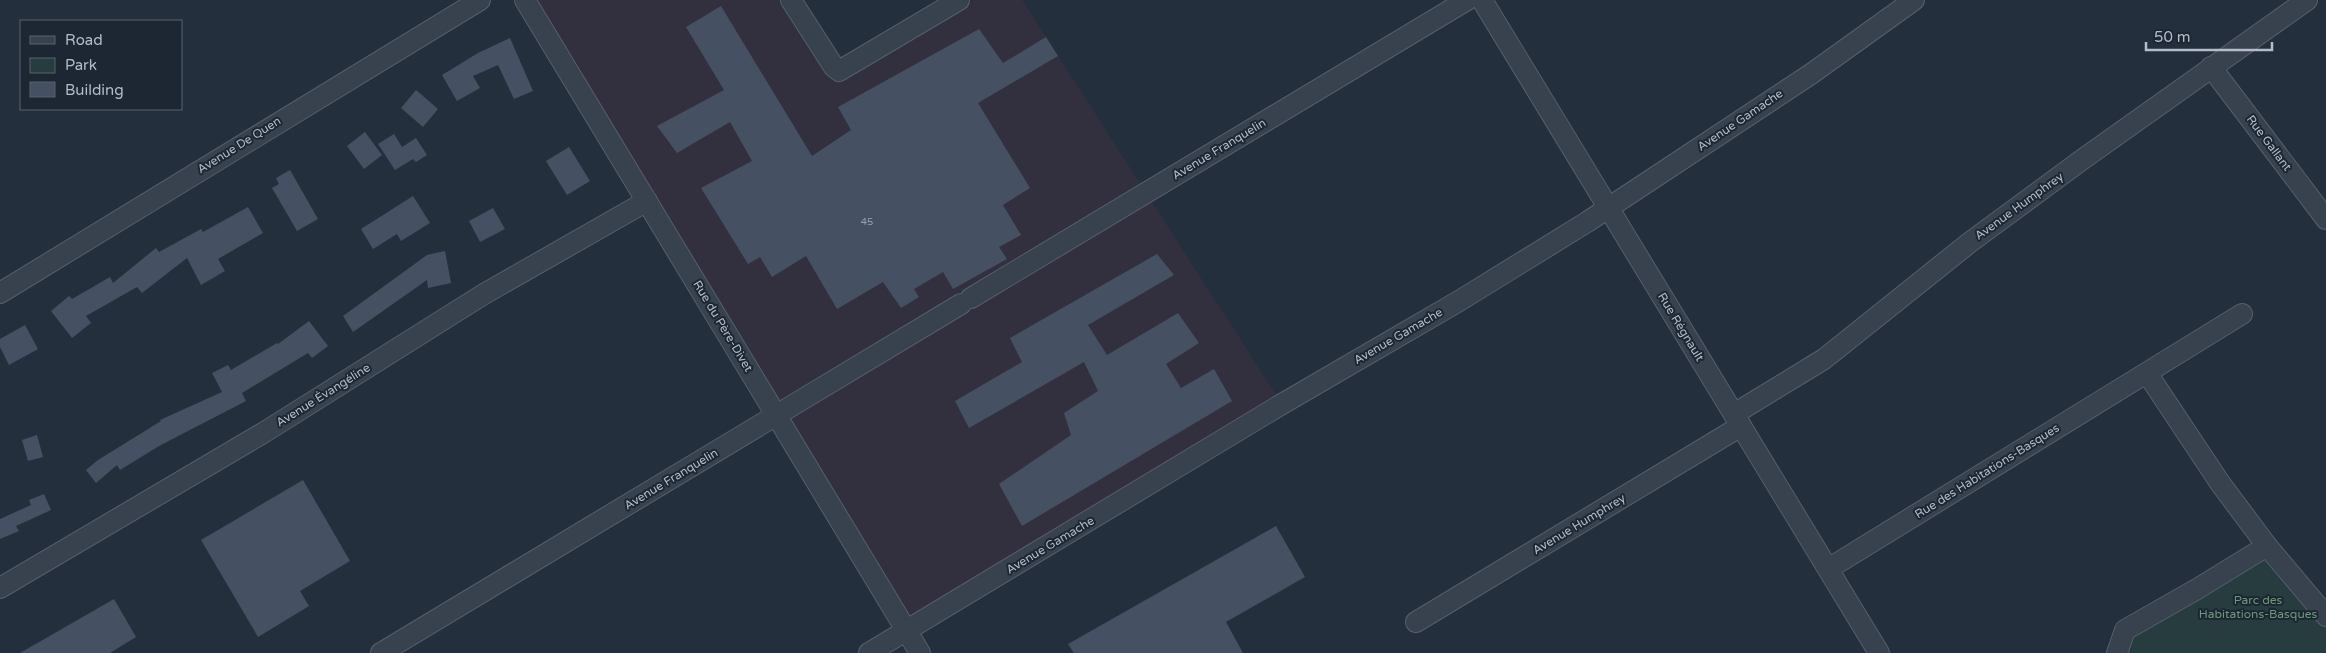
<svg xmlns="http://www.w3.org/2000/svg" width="2326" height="653" viewBox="0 0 2326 653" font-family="'Varela Round',sans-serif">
<rect width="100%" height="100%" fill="#242f3e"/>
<polygon fill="#32303f" points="525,0 791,0 839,70 975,0 1022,0 1282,404 906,630"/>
<polygon fill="#263c3f" points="2267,546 2326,616 2326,653 2117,653 2121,642"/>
<g fill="#455162">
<polygon points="721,6 812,156 851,130 838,107 979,29 1003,63 1046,37 1058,56 978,103 1030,188 1003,205 1021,235 999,247 1007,259 953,289 943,272 914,289 919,297 901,308 883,282 837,309 806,256 772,277 760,257 748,264 701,188 752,161 730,122 677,153 657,126 724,90 686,27"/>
<polygon points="510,38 533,91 514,99 498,65 473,76 480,88 457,101 442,75 478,53"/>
<polygon points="416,90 438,109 423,127 401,108"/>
<polygon points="365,132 382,155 364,169 347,146"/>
<polygon points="394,134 402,147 416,138 427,155 416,162 413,159 395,170 378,144"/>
<polygon points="569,147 590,181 567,195 546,161"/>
<polygon points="290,170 318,219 297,231 272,188 279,184 276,178"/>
<polygon points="413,196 430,223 401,241 397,234 373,249 361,229"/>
<polygon points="248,207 263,233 218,259 225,271 201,285 187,258 142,293 137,287 86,316 91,323 72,338 51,311 69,296 72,299 110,277 113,283 156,248 159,252 201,229 203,232"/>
<polygon points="493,208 505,229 480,242 469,221"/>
<polygon points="445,251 451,283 428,288 427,280 353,332 343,316 427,255"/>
<polygon points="1157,254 1174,275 1088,325 1107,355 1178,313 1199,343 1166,364 1181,388 1214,369 1232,401 1022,526 999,484 1071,435 1064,413 1098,391 1084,362 969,428 955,401 1022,362 1010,338"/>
<polygon points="309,321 328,346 312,358 308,353 242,393 246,401 159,446 120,470 117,465 96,483 86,470 98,460 161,421 160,420 222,392 212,373 228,365 231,370 277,343 278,344"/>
<polygon points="25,325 38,349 9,365 0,347 0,339"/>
<polygon points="37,435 43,457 28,461 22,440"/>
<polygon points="303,480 350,561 300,591 309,606 258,637 201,540"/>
<polygon points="44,494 51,510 16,526 19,531 0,539 0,519 31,505 29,500"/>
<polygon points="1276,526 1305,577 1226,622 1243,653 1074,653 1068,644"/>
<polygon points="114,599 136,637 110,653 20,653"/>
</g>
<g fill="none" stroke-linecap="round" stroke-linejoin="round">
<g stroke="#565f6c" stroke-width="22">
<g id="minor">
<polyline points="525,0 920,653"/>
<polyline points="791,0 834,67 839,71 959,0"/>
<polyline points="1482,0 1879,653"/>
<polyline points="2211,67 2326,219"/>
<polyline points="0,293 480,0"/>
<polyline points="971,298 1467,0"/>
<polyline points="2147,373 2220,483 2267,546 2326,616"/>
<polyline points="1734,414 1824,359 1969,243 2083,159 2307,0"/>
<polyline points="1828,569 2242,314"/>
<polyline points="0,588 263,433 484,294 647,201"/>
<polyline points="1416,622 1741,426"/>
<polyline points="381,653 961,304"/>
<polyline points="869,653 1282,404 1459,301 1587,222 1811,74 1914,0"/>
<polyline points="2117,653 2125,630 2197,589 2267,546"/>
</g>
</g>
<use href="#minor" stroke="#38414e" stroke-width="20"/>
</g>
<g text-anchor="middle" stroke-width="4" stroke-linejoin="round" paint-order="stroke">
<g font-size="10" fill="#98a1af">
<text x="867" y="225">45</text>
</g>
<g font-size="12" fill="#b4bcc9" stroke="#1d2633">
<text transform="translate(1740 120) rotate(-34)" y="4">Avenue Gamache</text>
<text transform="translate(2269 143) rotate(53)" y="4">Rue Gallant</text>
<text transform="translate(239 145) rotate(-32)" y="4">Avenue De Quen</text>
<text transform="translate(1219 149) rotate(-31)" y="4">Avenue Franquelin</text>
<text transform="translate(2019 206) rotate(-36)" y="4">Avenue Humphrey</text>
<text transform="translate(723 326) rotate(59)" y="4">Rue du Père-Divet</text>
<text transform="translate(1681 327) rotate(59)" y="4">Rue Régnault</text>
<text transform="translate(1398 336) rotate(-30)" y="4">Avenue Gamache</text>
<text transform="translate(323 395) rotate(-32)" y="4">Avenue Évangéline</text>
<text transform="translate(1987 471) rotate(-32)" y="4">Rue des Habitations-Basques</text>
<text transform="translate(671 479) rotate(-31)" y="4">Avenue Franquelin</text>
<text transform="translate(1579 524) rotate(-31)" y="4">Avenue Humphrey</text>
<text transform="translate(1050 545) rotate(-31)" y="4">Avenue Gamache</text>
</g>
<g font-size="12" fill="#6b9a76" stroke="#1d2633">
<text x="2258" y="604">Parc des<tspan x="2258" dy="14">Habitations-Basques</tspan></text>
</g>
</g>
<rect x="20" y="20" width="162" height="90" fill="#1d2633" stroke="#59626f"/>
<rect x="30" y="36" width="25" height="8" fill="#38414e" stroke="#59626f"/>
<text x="65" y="45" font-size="15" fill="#b4bcc9">Road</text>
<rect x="30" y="58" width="25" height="15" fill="#263c3f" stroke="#59626f"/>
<text x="65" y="70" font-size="15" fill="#b4bcc9">Park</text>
<rect x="30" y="82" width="25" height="15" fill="#455162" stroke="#59626f"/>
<text x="65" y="95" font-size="15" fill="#b4bcc9">Building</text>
<path d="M2146 42v8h126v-8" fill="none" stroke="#b4bcc9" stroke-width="2.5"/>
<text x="2154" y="42" font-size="15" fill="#b4bcc9" stroke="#1d2633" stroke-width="4" paint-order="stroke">50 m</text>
</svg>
